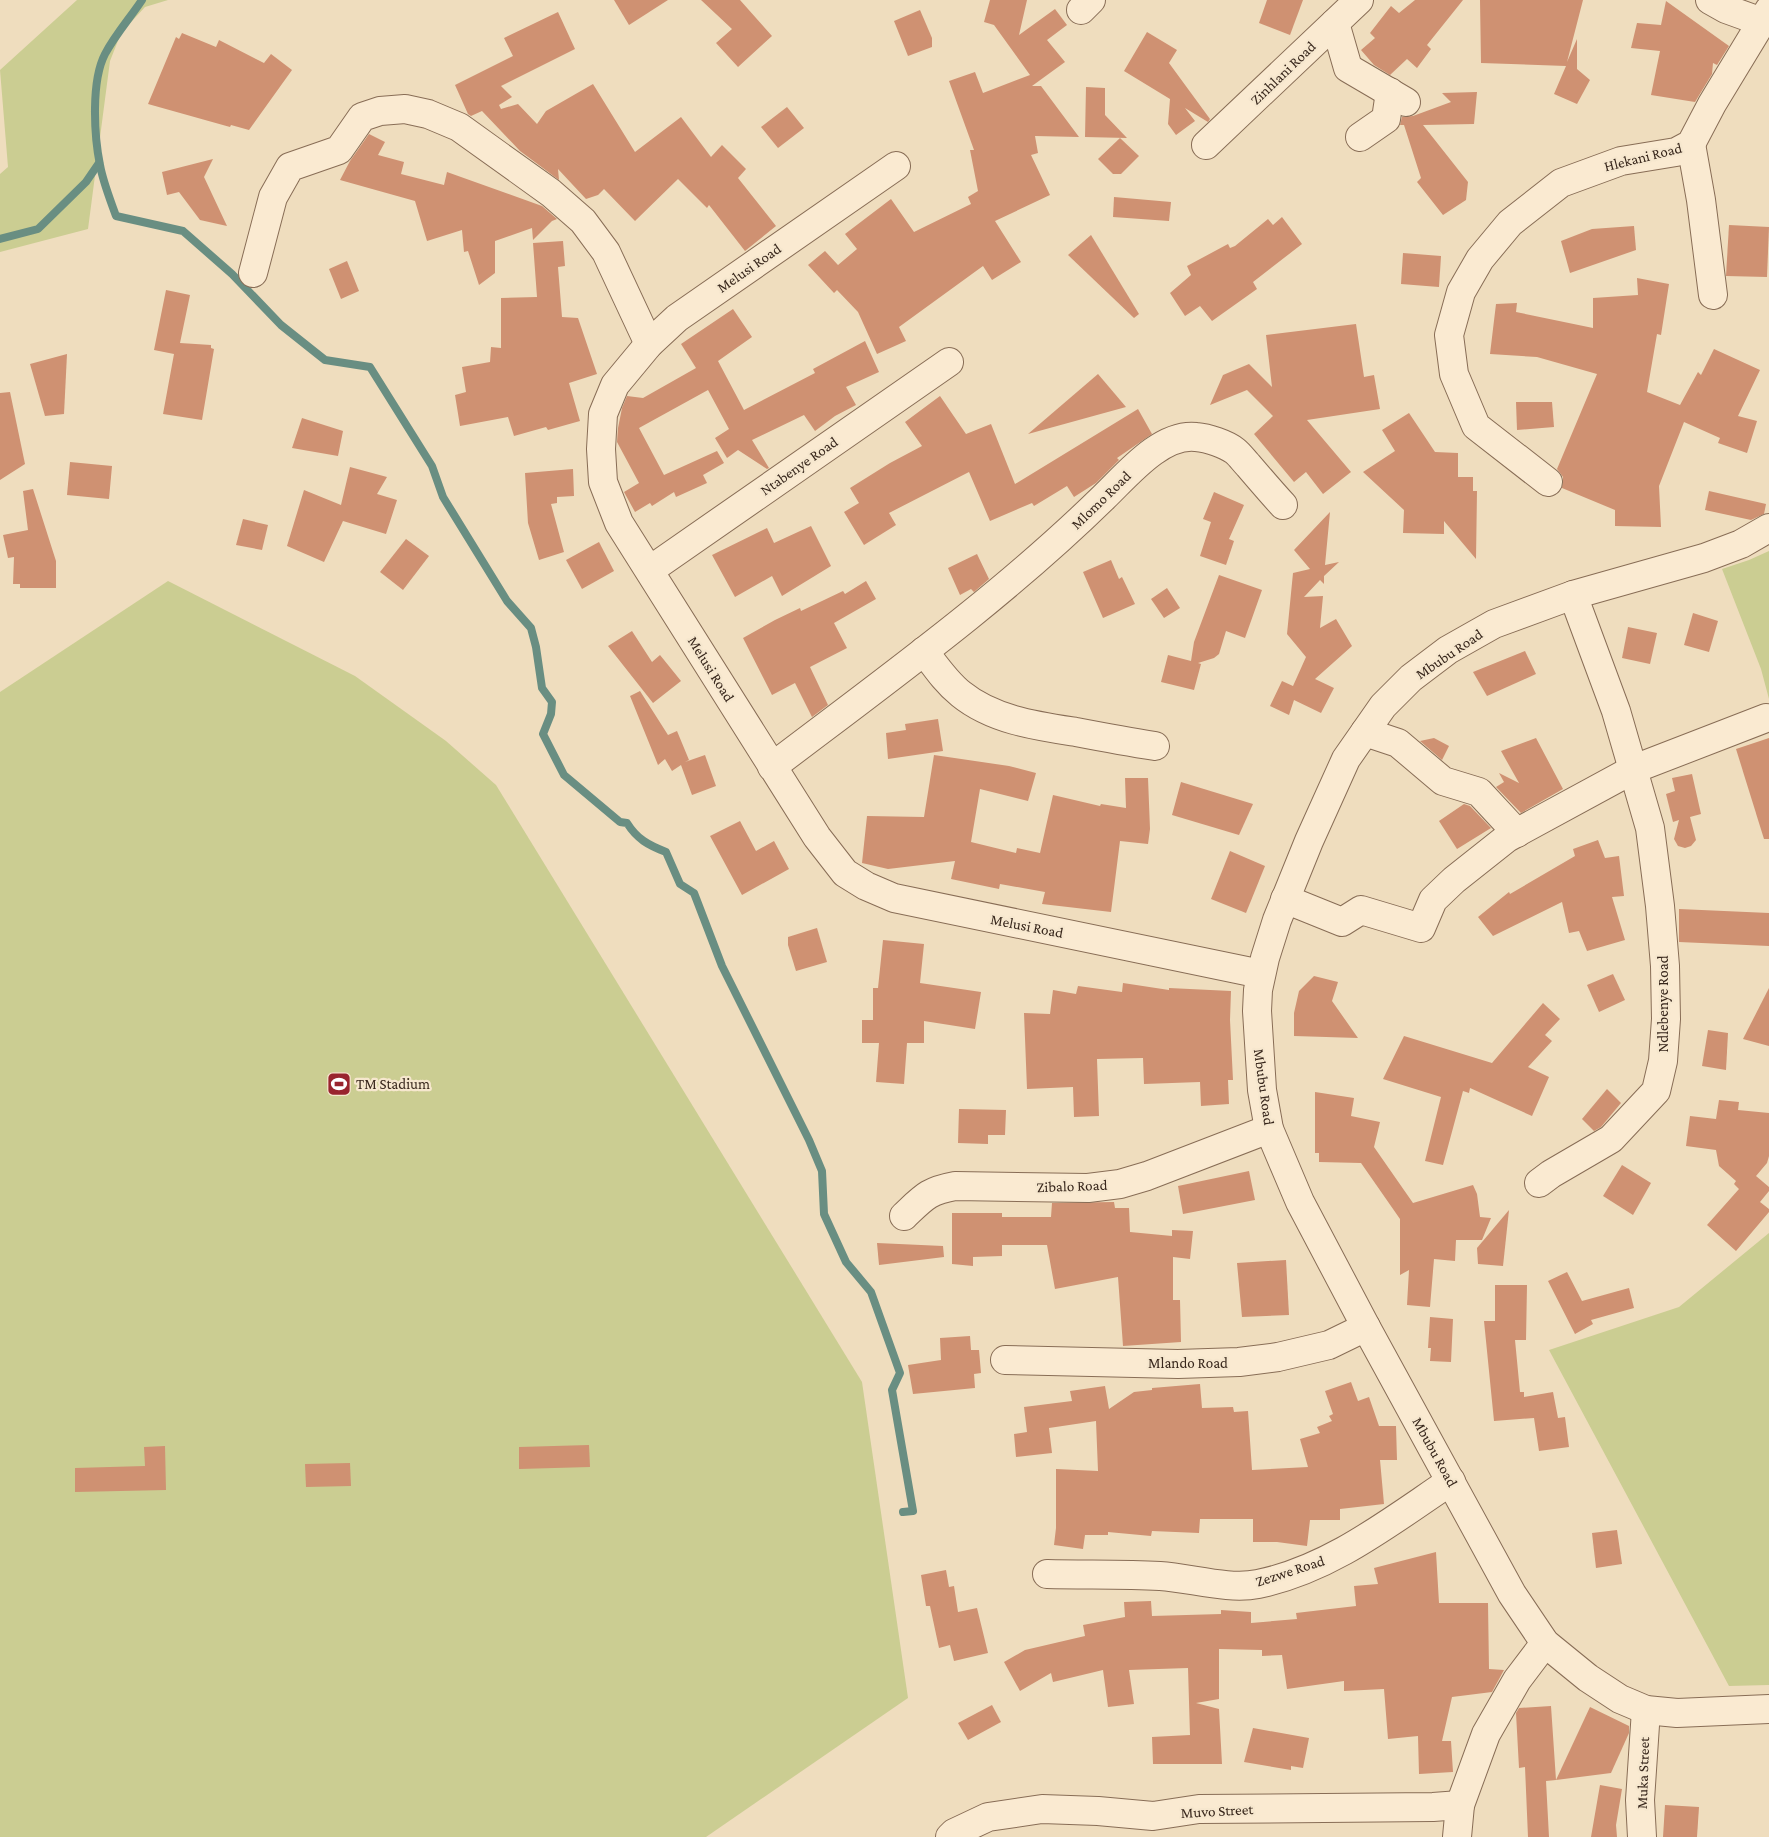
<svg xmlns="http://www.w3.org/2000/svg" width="1769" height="1837" viewBox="0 0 1769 1837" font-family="'Crimson Pro',serif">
<rect width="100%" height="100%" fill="#efddbe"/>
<g fill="#cbcd92">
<polygon points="77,0 168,0 145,7 121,33 110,61 88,229 0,252 0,174 8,167 0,70"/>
<polygon points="1769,551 1769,699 1761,669 1722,569 1749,560"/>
<polygon points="168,581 355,676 446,741 496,785 862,1382 908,1698 706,1837 0,1837 0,692"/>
<polygon points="1769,1233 1769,1685 1729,1686 1549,1350 1679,1307"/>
</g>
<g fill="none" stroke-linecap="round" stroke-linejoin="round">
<g stroke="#698e82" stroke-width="8">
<path d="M142,0c-12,18 -27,35 -37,54 -14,27 -11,81 -5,111 3,17 10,34 16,51l67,15 49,43 49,51 44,35 45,7 62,99 11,31 64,104 24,27 5,19 6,41 10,14 -1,12 -8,20 21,41 56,47 7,1c10,16 21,22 39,29l14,32 14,9 28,73 87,174 13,31 2,43 22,48 25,30 29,81 -8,17 21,121 -10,1"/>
<polyline points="0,239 38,229 86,182 99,163"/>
</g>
</g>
<g fill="#cf9172">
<polygon points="614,0 668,0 629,25"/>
<polygon points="701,0 740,0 772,36 738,67 716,43 732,29"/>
<polygon points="990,0 1027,0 1019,35 1055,9 1067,25 1047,40 1065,62 1032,86 1041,86 1079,137 1035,136 1038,153 1031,155 1050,195 995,221 1021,262 992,280 983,266 899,327 906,341 877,354 858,312 837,290 834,293 808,265 825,251 838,265 857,249 845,234 891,199 914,232 971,204 968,197 978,191 970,150 974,150 949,81 975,72 983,93 1030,75 994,25 984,22"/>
<polygon points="1267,0 1303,0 1290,35 1259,23"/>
<polygon points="1415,0 1463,0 1427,45 1431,49 1417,68 1407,59 1390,75 1374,65 1361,50 1375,38 1370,33 1391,6 1399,13"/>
<polygon points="1480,0 1583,0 1567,62 1577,39 1577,69 1590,80 1577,104 1554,94 1566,66 1481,63"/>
<polygon points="1666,1 1729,46 1717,65 1713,63 1712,74 1695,102 1651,95 1660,51 1631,48 1637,23 1661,25"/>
<polygon points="920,10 932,38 932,47 908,56 894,21"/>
<polygon points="558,12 575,49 501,86 512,97 499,105 501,109 518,104 537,124 546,111 593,84 635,152 681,117 711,157 722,145 746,169 738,178 776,226 745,251 709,205 707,208 678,179 635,221 604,189 598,195 586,199 558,169 559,180 520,151 482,111 471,116 468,114 455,85 513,56 504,38"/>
<polygon points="1147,32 1177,50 1169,63 1210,119 1208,122 1185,108 1195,121 1176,135 1168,124 1170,99 1124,71"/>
<polygon points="182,33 216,47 219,40 264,63 271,54 292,70 249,130 231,125 230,127 148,104 176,37 179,39"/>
<polygon points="1086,87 1105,88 1105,115 1127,138 1085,137"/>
<polygon points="1477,92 1474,124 1423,125 1468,182 1466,200 1443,215 1417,182 1421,178 1404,125 1400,125 1402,117 1413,116 1451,102 1442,93"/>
<polygon points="787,107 804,128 778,148 761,127"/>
<polygon points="369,134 385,142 378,155 404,162 401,174 444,185 447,172 542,206 557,219 552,221 533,240 532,228 495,241 495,273 479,285 468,251 464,252 462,230 427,241 415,201 340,180 350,161"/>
<polygon points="1120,138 1139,156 1121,174 1113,174 1098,159"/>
<polygon points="213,159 204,177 227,226 200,220 179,192 167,195 162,172"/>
<polygon points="1114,197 1171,202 1169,221 1113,217"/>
<polygon points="1282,217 1302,244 1253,282 1257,289 1212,321 1200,306 1185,316 1170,293 1191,275 1187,266 1228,244 1230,248 1235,246 1268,219 1273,225"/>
<polygon points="1729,225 1769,227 1767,277 1726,276"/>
<polygon points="1634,226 1636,250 1570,273 1561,241 1592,229"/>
<polygon points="1091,235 1139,314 1134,318 1068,255"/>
<polygon points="563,241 565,266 558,267 562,317 578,318 597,374 569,383 580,421 548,430 546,427 514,436 508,417 460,426 455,395 466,392 462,367 490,362 491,347 501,348 501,298 537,297 533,243"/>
<polygon points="1403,253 1441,256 1439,287 1401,284"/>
<polygon points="347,261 359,291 341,299 329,269"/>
<polygon points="1637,278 1669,284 1661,335 1657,334 1647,392 1680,405 1698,372 1701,375 1714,349 1760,370 1738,416 1757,421 1747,453 1718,443 1720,438 1684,422 1659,486 1661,527 1615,526 1615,510 1562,488 1563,477 1557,469 1597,374 1537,357 1490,354 1496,304 1517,303 1516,312 1593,328 1593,298 1638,295"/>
<polygon points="166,290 190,295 180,343 211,345 211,348 214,349 202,420 163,414 174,354 154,350"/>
<polygon points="733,309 752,337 718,361 744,410 815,373 813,369 865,341 879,372 846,387 856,405 835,416 815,431 804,415 752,440 769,468 767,469 738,450 727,458 715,438 729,429 708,390 639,428 664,475 717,451 724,463 703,475 707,483 676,497 674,492 652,506 650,503 635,512 624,492 639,483 617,442 618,428 622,408 627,396 643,398 696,368 681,344"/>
<polygon points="1356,324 1364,377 1374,375 1380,409 1307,420 1351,472 1323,494 1306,472 1294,482 1254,434 1273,416 1247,390 1210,405 1223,375 1249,364 1272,387 1266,335"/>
<polygon points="67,354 64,414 45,416 30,364"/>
<polygon points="1098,374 1126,407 1028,434"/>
<polygon points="10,392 25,464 0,480 0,393"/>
<polygon points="940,396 966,434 991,424 1015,484 1138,409 1152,434 1117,458 1119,460 1096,483 1074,497 1067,486 1034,506 1032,503 990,521 969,472 889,513 896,525 864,545 844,512 859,503 850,488 890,463 922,446 905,422"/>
<polygon points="1516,402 1552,402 1554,427 1517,430"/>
<polygon points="1409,413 1435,452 1458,453 1458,477 1473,477 1473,491 1477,491 1476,559 1444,521 1444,534 1403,533 1404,510 1363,472 1395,451 1382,430"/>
<polygon points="302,418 343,431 338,456 292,448"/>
<polygon points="70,462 112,466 109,499 67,495"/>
<polygon points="350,467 387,477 377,494 397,500 386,534 343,521 324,562 287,546 304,490 341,505"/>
<polygon points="573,469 574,496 557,497 557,503 551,504 564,552 539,560 528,523 525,473"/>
<polygon points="33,489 56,561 56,588 20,588 20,584 13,584 14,557 8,558 3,535 28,530 23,491"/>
<polygon points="1709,491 1766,504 1764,514 1751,520 1705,510"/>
<polygon points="1214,492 1244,505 1229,539 1234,541 1226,565 1200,556 1211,522 1203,519"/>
<polygon points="1330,512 1325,565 1339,562 1324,576 1324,584 1320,580 1304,597 1323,596 1320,628 1336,619 1352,646 1315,679 1334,688 1321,713 1294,700 1289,715 1270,706 1282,681 1293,686 1306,657 1287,634 1293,573 1310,569 1294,550"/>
<polygon points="243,519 268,525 262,550 236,545"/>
<polygon points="811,526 831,566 782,596 772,576 735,597 712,555 767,528 774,543"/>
<polygon points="406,539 429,556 403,590 380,572"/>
<polygon points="599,542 614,571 582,589 566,560"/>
<polygon points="977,554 989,579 974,592 971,589 960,595 948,568"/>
<polygon points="1111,560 1119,579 1122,577 1135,604 1103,618 1083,572"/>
<polygon points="1219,575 1262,590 1245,638 1226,631 1219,654 1214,658 1198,663 1201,664 1194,690 1161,682 1168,655 1191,661 1194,642"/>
<polygon points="866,581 876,599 834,623 847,648 810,667 828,705 812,717 795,683 772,695 743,638 775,620 800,608 801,611 843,591 845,594"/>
<polygon points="1167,588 1180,608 1164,618 1151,599"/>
<polygon points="1693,613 1718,621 1709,652 1684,645"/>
<polygon points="1628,627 1657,633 1650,664 1622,658"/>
<polygon points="632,631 652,662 660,655 681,681 653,703 608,646"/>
<polygon points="1525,651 1536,674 1487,696 1473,672"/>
<polygon points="640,691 668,735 677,731 689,760 685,762 705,755 716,786 692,795 681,765 672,771 665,759 658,765 630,696"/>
<polygon points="938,719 943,751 888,759 886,733 906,730 905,724"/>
<polygon points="1434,738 1449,746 1442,760 1420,741"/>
<polygon points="1536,738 1563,789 1521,813 1496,787 1504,782 1499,773 1519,783 1501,751"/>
<polygon points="1769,738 1769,839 1764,839 1736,749"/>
<polygon points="934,755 1009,766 1036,773 1028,801 980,789 971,842 1016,853 1017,848 1040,853 1053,795 1100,806 1101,804 1126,808 1125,778 1148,778 1150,829 1148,844 1120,841 1111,912 1042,904 1045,892 1000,884 999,889 951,879 955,861 888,869 862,863 867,816 924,817"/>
<polygon points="1692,774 1701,814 1690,817 1696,840 1691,846 1685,848 1678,846 1674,839 1679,820 1673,822 1666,794 1675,791 1672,778"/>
<polygon points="1181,782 1253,804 1239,835 1172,815"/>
<polygon points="1464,804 1470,806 1491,828 1457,849 1439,821"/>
<polygon points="740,821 756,851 774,841 789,869 742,895 710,836"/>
<polygon points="1598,840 1605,858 1619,856 1624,896 1612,897 1625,940 1587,951 1579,931 1569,933 1562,902 1493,936 1478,917 1509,892 1510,894 1575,856 1573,849"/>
<polygon points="1230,851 1265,866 1246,913 1211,899"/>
<polygon points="1679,909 1769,913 1769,946 1679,942"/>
<polygon points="817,928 827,962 796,971 788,945 788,937"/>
<polygon points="883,940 924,944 920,983 981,992 975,1029 924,1021 924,1043 907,1043 904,1084 876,1082 879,1043 862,1043 862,1020 873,1020 873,988 878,988"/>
<polygon points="1613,974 1625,1000 1599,1012 1587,985"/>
<polygon points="1314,976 1338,982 1332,1001 1358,1038 1294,1036 1294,1013 1299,991"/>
<polygon points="1123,983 1169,990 1169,988 1231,991 1230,1020 1233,1080 1228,1080 1229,1104 1201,1106 1200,1082 1144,1084 1143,1058 1097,1059 1099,1116 1074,1117 1073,1087 1027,1089 1024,1013 1050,1014 1053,990 1076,994 1078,986 1122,992"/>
<polygon points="1769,988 1769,1046 1743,1039"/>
<polygon points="1543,1003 1560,1019 1545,1035 1552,1041 1528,1067 1549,1077 1532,1116 1470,1088 1469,1093 1463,1091 1443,1165 1425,1161 1441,1097 1383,1079 1404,1036 1492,1063"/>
<polygon points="1708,1030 1728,1033 1726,1070 1702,1066"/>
<polygon points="1607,1089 1621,1103 1601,1127 1594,1131 1582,1119"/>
<polygon points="1315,1092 1354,1098 1351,1116 1380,1122 1374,1147 1413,1203 1473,1185 1477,1194 1480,1217 1491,1218 1482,1240 1456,1240 1455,1261 1434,1259 1430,1307 1407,1305 1409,1270 1400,1275 1400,1219 1361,1163 1319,1162 1319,1153 1315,1153"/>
<polygon points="1719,1100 1739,1102 1738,1110 1769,1113 1769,1156 1767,1163 1756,1176 1769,1187 1769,1191 1760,1202 1769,1209 1769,1212 1736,1251 1707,1225 1739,1189 1734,1184 1736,1181 1719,1166 1716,1150 1686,1146 1690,1116 1716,1119"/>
<polygon points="959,1109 1006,1110 1005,1135 988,1135 988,1144 958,1143"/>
<polygon points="1622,1165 1651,1183 1633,1215 1603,1196"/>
<polygon points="1249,1171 1255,1200 1183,1214 1178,1186"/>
<polygon points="1114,1202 1115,1208 1129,1208 1130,1232 1172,1236 1172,1230 1193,1231 1190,1259 1173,1257 1173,1300 1180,1300 1181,1342 1123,1346 1118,1277 1055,1289 1047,1245 1002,1245 1002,1256 973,1257 973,1266 952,1264 952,1213 1002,1213 1002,1217 1051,1217 1052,1203"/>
<polygon points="1509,1210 1503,1266 1478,1264 1477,1248"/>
<polygon points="877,1243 943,1246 944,1257 879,1265"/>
<polygon points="1286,1260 1289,1315 1242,1317 1237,1263"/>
<polygon points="1567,1272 1582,1301 1629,1288 1634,1308 1591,1320 1593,1324 1575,1334 1548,1281"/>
<polygon points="1495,1285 1527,1285 1526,1340 1515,1340 1520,1392 1524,1392 1524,1397 1553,1392 1558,1418 1565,1417 1569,1447 1539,1451 1534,1418 1494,1421 1484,1321 1495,1321"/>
<polygon points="1430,1317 1453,1319 1451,1362 1430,1361 1431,1348 1428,1348"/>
<polygon points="970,1336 971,1350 979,1350 981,1373 974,1374 975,1388 913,1394 908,1365 941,1360 940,1338"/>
<polygon points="1351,1382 1358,1401 1369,1397 1379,1426 1396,1426 1397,1460 1380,1460 1384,1504 1340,1509 1340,1520 1310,1520 1307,1546 1277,1542 1253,1542 1253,1519 1200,1519 1199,1533 1152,1531 1151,1536 1108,1532 1108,1535 1085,1535 1083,1549 1054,1545 1056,1528 1056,1469 1098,1471 1096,1421 1049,1428 1052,1453 1016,1457 1014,1434 1027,1432 1024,1407 1072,1401 1070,1391 1105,1386 1109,1409 1134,1392 1152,1390 1152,1388 1200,1384 1202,1408 1233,1407 1234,1412 1248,1411 1252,1470 1308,1467 1300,1439 1320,1433 1317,1427 1332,1421 1329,1416 1333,1414 1325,1391"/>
<polygon points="589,1445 590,1467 519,1469 519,1447"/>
<polygon points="165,1446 166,1490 75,1492 75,1468 145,1466 144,1447"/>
<polygon points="350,1463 351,1486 306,1487 305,1464"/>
<polygon points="1617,1530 1622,1564 1596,1568 1592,1533"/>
<polygon points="1436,1552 1439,1603 1488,1603 1489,1669 1504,1670 1492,1692 1452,1697 1442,1741 1451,1741 1453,1772 1419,1774 1418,1736 1388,1739 1384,1689 1344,1691 1344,1681 1287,1689 1282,1655 1262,1656 1262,1650 1219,1649 1219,1699 1196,1703 1219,1709 1222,1764 1153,1764 1152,1737 1190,1735 1188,1668 1129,1670 1134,1704 1108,1707 1103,1670 1053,1682 1051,1673 1020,1691 1004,1662 1025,1650 1085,1636 1083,1625 1125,1617 1124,1602 1151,1601 1152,1616 1221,1614 1221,1610 1251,1612 1251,1623 1297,1619 1296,1613 1356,1606 1354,1586 1378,1584 1374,1568"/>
<polygon points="946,1570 949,1587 954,1586 958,1612 977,1608 988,1653 954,1661 950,1645 939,1648 930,1606 926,1606 921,1575"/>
<polygon points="992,1705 1001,1722 968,1740 958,1723"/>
<polygon points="1551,1706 1556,1780 1546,1781 1549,1837 1528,1837 1525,1767 1519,1768 1516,1713 1519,1708"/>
<polygon points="1590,1707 1629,1726 1629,1733 1611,1773 1556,1780"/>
<polygon points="1253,1728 1309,1738 1303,1768 1291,1766 1291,1770 1244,1762"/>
<polygon points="1600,1785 1622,1789 1616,1825 1617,1837 1591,1837"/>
<polygon points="1665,1805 1699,1807 1697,1837 1663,1837"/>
</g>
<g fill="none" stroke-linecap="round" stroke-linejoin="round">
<g stroke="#886d56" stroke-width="30">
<g id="minor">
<polyline points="1710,0 1726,9 1762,22"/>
<polyline points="1081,10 1091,0"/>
<polyline points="1335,23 1348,68 1406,102"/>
<polyline points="1360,137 1386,119 1390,92"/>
<polyline points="1691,144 1701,200 1713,295"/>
<polyline points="1206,145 1359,0"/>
<polyline points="896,166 677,318 649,344 615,385 603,414 601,449 603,482 619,523 817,837 845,873 866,886 894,898 1261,974"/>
<polyline points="253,273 273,197 290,167 339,150 362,117 380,111 405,109 428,114 459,127 551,193 583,221 606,252 649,344"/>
<polyline points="1548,482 1476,426 1454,374 1449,335 1461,292 1480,259 1510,223 1561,183 1621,161 1676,152 1691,144 1712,104 1769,10"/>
<polyline points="1769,528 1741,544 1704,558 1573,595 1494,624 1448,650 1411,678 1383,706 1346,759 1309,841 1277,920 1265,958 1258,990 1257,1011 1262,1090 1269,1129 1300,1202 1366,1327 1512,1594 1545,1643 1588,1678 1620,1699 1646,1710 1677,1713 1769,1709"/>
<polyline points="650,570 949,362"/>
<path d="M924,651c12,16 22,31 37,43 32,26 76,32 115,38 26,5 53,10 79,14"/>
<polyline points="1365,732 1398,743 1443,781 1479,792 1517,833"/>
<path d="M772,767c113,-86 230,-170 332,-270 23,-22 57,-64 92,-60 12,1 30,7 39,14 5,4 9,10 13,14 12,14 23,27 35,40"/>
<polyline points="1285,899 1342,922 1361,910 1421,928 1433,900 1454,880 1507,838 1634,769 1766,718"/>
<polyline points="1539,1183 1551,1174 1611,1139 1656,1091 1663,1061 1666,1019 1665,966 1660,906 1650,828 1616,711 1573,595"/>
<path d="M904,1216c20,-19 24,-25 51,-30l133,2 32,-4 27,-8 122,-47"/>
<polyline points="1005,1360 1178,1364 1239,1362 1278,1357 1329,1345 1366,1327"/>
<path d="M1047,1574c37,1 76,0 113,2 31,2 68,14 98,8 73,-15 133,-63 193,-103"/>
<polyline points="950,1837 954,1833 988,1817 1042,1809 1098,1811 1153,1816 1199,1809 1433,1807 1460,1805"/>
<polyline points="1457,1837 1460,1805 1486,1734 1517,1680 1545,1643"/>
<polyline points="1642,1837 1640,1800 1646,1710"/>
</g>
</g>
<use href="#minor" stroke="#faead1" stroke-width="28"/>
</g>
<defs>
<g id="stadium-square" transform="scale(1.25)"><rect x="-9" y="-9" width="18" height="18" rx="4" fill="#99242e" stroke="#f6e7ce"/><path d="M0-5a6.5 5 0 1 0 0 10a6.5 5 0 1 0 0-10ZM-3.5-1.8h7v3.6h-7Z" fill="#fff"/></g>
</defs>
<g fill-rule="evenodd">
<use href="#stadium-square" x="339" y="1084"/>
</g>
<g text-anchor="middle" stroke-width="4.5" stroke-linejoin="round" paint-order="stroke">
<g font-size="15" fill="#37261b" stroke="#f6e7ce">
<text transform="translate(1283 73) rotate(-44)" y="5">Zinhlani Road</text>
<text transform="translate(1643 157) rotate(-14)" y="5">Hlekani Road</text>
<text transform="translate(749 268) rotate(-35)" y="5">Melusi Road</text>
<text transform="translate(799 466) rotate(-35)" y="5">Ntabenye Road</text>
<text transform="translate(1101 500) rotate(-44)" y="5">Mlomo Road</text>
<text transform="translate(1449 654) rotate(-34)" y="5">Mbubu Road</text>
<text transform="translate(711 669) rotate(58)" y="5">Melusi Road</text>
<text transform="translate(1027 926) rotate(11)" y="5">Melusi Road</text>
<text transform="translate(1663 1004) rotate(-90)" y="5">Ndlebenye Road</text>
<text transform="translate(1264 1087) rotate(82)" y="5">Mbubu Road</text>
<text transform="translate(1072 1186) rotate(-2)" y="5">Zibalo Road</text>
<text x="1188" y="1368">Mlando Road</text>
<text transform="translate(1435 1452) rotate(61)" y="5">Mbubu Road</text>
<text transform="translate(1290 1571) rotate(-18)" y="5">Zezwe Road</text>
<text transform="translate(1643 1773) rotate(-88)" y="5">Muka Street</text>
<text transform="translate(1217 1811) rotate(-3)" y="5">Muvo Street</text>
</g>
<g font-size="15" fill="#37261b" stroke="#f6e7ce" text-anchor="start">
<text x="356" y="1089">TM Stadium</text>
</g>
</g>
</svg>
